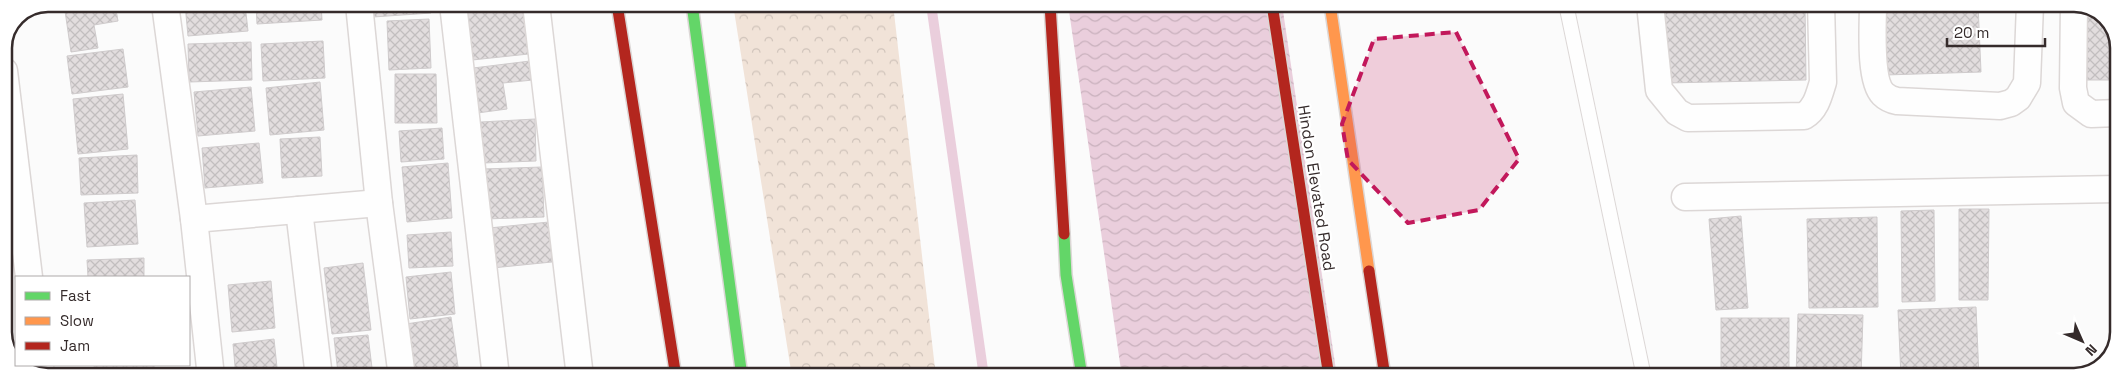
<svg xmlns="http://www.w3.org/2000/svg" width="2122" height="381" viewBox="0 0 2122 381" font-family="'Space Grotesk',sans-serif">
<defs>
<pattern id="park-crowns" width="20" height="18" patternUnits="userSpaceOnUse" patternTransform="scale(1.25)"><rect width="20" height="18" fill="#f1e3d8"/><path d="M2 6a3 3 0 1 1 6 0M12 15a3 3 0 1 1 6 0" fill="none" stroke="#cfc3ba"/></pattern>
<pattern id="water-waves" width="16" height="10" patternUnits="userSpaceOnUse" patternTransform="scale(1.25)"><rect width="16" height="10" fill="#eacedc"/><path d="M0 5q4-4 8 0t8 0" fill="none" stroke="#c9b1bd"/></pattern>
<pattern id="building-cross-hatch" width="8" height="8" patternUnits="userSpaceOnUse" patternTransform="scale(1.25)"><rect width="8" height="8" fill="#e2ddde"/><path d="M0 0l8 8M0 8l8-8" fill="none" stroke="#c2bebf"/></pattern>
</defs>
<rect width="100%" height="100%" fill="#fbfbfb"/>
<polygon fill="url(#park-crowns)" points="733,4 893,4 936,377 792,377"/>
<polygon fill="url(#water-waves)" points="1068,4 1282,4 1337,377 1122,377"/>
<g fill="none" stroke-linecap="round" stroke-linejoin="round">
<polyline stroke="#eacedc" stroke-width="10" points="931,4 984,377"/>
</g>
<g fill="url(#building-cross-hatch)" stroke="#cfcbcc">
<polygon points="64,4 115,4 118,21 94,25 98,48 71,52"/>
<polygon points="185,4 245,4 248,31 188,36"/>
<polygon points="256,4 321,4 322,20 257,24"/>
<polygon points="373,4 431,4 431,13 373,17"/>
<polygon points="533,4 538,53 463,61 458,12"/>
<polygon points="1665,4 1805,4 1806,80 1666,83"/>
<polygon points="1883,4 1978,4 1981,72 1885,75"/>
<polygon points="2087,8 2105,17 2118,43 2118,80 2087,80"/>
<polygon points="429,19 431,68 389,70 387,21"/>
<polygon points="323,41 325,78 263,81 261,44"/>
<polygon points="251,42 252,80 189,82 188,44"/>
<polygon points="123,49 128,87 72,94 67,56"/>
<polygon points="530,61 533,80 503,83 507,109 470,114 465,69"/>
<polygon points="395,74 436,74 437,123 395,123"/>
<polygon points="320,82 324,130 270,135 266,88"/>
<polygon points="251,87 255,131 198,136 194,92"/>
<polygon points="123,94 128,149 78,154 73,99"/>
<polygon points="535,119 536,161 483,163 481,122"/>
<polygon points="442,128 444,159 401,162 399,131"/>
<polygon points="320,137 322,176 282,178 280,139"/>
<polygon points="259,143 263,183 205,188 202,148"/>
<polygon points="137,155 138,193 81,195 79,158"/>
<polygon points="448,163 452,218 407,222 402,167"/>
<polygon points="542,167 544,217 485,219 483,169"/>
<polygon points="135,200 138,244 87,247 84,203"/>
<polygon points="1959,209 1989,209 1988,300 1959,300"/>
<polygon points="1934,210 1935,301 1902,302 1901,211"/>
<polygon points="1741,216 1748,308 1716,310 1709,219"/>
<polygon points="1877,217 1878,307 1809,308 1807,219"/>
<polygon points="549,222 552,262 492,268 489,228"/>
<polygon points="451,232 453,266 409,268 407,235"/>
<polygon points="144,258 144,277 88,277 87,260"/>
<polygon points="363,263 371,330 332,334 324,268"/>
<polygon points="451,272 455,314 410,319 406,277"/>
<polygon points="271,281 275,328 232,332 228,285"/>
<polygon points="1976,307 1979,377 1901,377 1898,310"/>
<polygon points="1798,314 1863,315 1861,377 1796,377"/>
<polygon points="451,317 459,374 438,377 414,377 406,324"/>
<rect x="1721" y="318" width="68" height="59"/>
<polygon points="368,335 372,368 338,373 334,338"/>
<polygon points="274,339 278,377 236,377 233,344"/>
<polygon points="94,365 154,365 155,377 95,377"/>
</g>
<g fill="none" stroke-linecap="round" stroke-linejoin="round">
<g stroke="#dcd7d6" stroke-width="16">
<polyline id="lane" points="1566,4 1644,377"/>
</g>
<g stroke="#dcd7d6" stroke-width="29">
<g id="street">
<polyline points="165,4 194,219 211,377"/>
<polyline points="359,4 379,203 402,377"/>
<polyline points="453,4 496,377"/>
<polyline points="536,4 580,377"/>
<path d="M1650,4l9,86 18,22 11,6 116,-2c12,-7 15,-21 19,-34l-2,-78"/>
<path d="M1873,4c0,21 -4,76 10,90 4,4 9,6 14,7l103,5 11,-3 7,-5 9,-15 3,-79"/>
<polyline points="2074,4 2073,88 2076,103 2091,114 2118,113"/>
<polyline points="4,71 29,277"/>
<polyline points="1685,197 2118,189"/>
<polyline points="299,210 319,377"/>
<polyline points="194,219 379,203"/>
<polyline points="40,365 41,377"/>
</g>
</g>
<g stroke="#dcd7d6" stroke-width="14">
<g id="fast">
<polyline points="692,4 742,377"/>
<polyline points="1064,234 1066,275 1082,377"/>
</g>
</g>
<g stroke="#dcd7d6" stroke-width="14">
<polyline id="slow" points="1330,4 1369,271"/>
</g>
<g stroke="#dcd7d6" stroke-width="14">
<g id="jam">
<polyline points="617,4 676,377"/>
<polyline points="1050,4 1064,234"/>
<polyline points="1272,4 1329,377"/>
<polyline points="1369,271 1385,377"/>
</g>
</g>
<use href="#lane" stroke="#fefefe" stroke-width="14"/>
<use href="#street" stroke="#fefefe" stroke-width="26"/>
<use href="#fast" stroke="#63d668" stroke-width="11"/>
<use href="#slow" stroke="#ff974d" stroke-width="11"/>
<use href="#jam" stroke="#b3261e" stroke-width="11"/>
</g>
<path fill="#c2185b" fill-opacity="0.2" stroke="#c2185b" stroke-width="4" stroke-dasharray="10 6" stroke-linejoin="round" d="M1456,32l63,127 -40,51 -71,13 -60,-63 -6,-36 32,-85z"/>
<g text-anchor="middle" stroke-width="4.5" stroke-linejoin="round" paint-order="stroke">
<g font-size="16" fill="#352b2b" stroke="#fff">
<text transform="translate(1317 188) rotate(81)" y="6">Hindon Elevated Road</text>
</g>
</g>
<path d="M0 0H2122V381H0ZM48 12H2074A36 36 0 0 1 2110 48V332A36 36 0 0 1 2074 368H48A36 36 0 0 1 12 332V48A36 36 0 0 1 48 12Z" fill="#fff" fill-rule="evenodd"/>
<path fill="none" stroke="#352b2b" stroke-width="2.5" d="M48 12H2074A36 36 0 0 1 2110 48V332A36 36 0 0 1 2074 368H48A36 36 0 0 1 12 332V48A36 36 0 0 1 48 12Z"/>
<rect x="15" y="276" width="175" height="90" fill="#ffffff" stroke="#aeaaaa"/>
<rect x="25" y="292" width="25" height="8" fill="#63d668" stroke="#aeaaaa"/>
<text x="60" y="301" font-size="15" fill="#352b2b">Fast</text>
<rect x="25" y="317" width="25" height="8" fill="#ff974d" stroke="#aeaaaa"/>
<text x="60" y="326" font-size="15" fill="#352b2b">Slow</text>
<rect x="25" y="342" width="25" height="8" fill="#b3261e" stroke="#aeaaaa"/>
<text x="60" y="351" font-size="15" fill="#352b2b">Jam</text>
<g transform="translate(2082 341) rotate(135)" stroke="#ffffff" stroke-width="4" paint-order="stroke">
<path d="M0-4L9 19L0 12L-9 19Z" fill="#352b2b"/>
<text y="-8" font-size="14" font-weight="bold" text-anchor="middle" fill="#352b2b">N</text>
</g>
<path d="M1947 38v8h98v-8" fill="none" stroke="#352b2b" stroke-width="2.5"/>
<text x="1954" y="38" font-size="15" fill="#352b2b" stroke="#ffffff" stroke-width="4" paint-order="stroke">20 m</text>
</svg>
